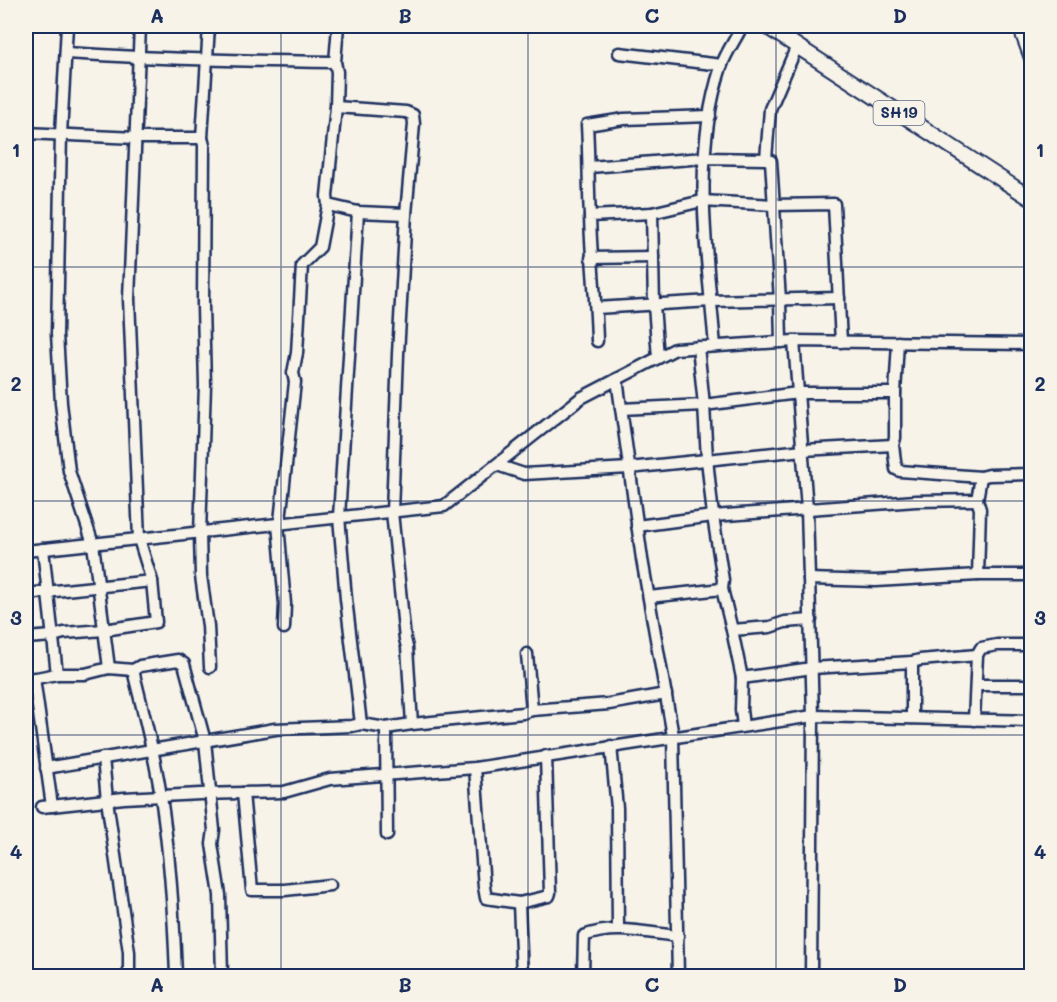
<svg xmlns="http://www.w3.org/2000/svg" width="1057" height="1002" viewBox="0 0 1057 1002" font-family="Mali,sans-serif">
<rect width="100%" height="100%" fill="#f7f3e8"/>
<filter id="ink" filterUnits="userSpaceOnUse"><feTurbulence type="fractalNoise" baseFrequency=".0167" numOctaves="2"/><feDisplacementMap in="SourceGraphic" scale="12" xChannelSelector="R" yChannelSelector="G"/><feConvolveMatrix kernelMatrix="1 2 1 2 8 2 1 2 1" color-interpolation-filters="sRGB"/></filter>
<g filter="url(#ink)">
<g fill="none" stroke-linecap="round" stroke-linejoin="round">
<g stroke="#1b2f5e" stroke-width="15">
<g id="minor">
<polyline points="67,26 61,134 57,334 61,403 69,471 93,544 109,668"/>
<polyline points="209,26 202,138 204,145 203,306 205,385 200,533 201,576 208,626 210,667"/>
<path d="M66,53c89,6 179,8 269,9"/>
<polyline points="619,53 722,65"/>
<polyline points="336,107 406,112 413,115 414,124 406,214 398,354 392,512 405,639 407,647 412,724"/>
<polyline points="26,133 136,138 202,138"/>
<polyline points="766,159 770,109 797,46"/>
<polyline points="590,167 704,158 766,159 771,161 780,300 781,342"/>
<polyline points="328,205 358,212 406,214"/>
<polyline points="358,212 339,517 346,599 361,724"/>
<polyline points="652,213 654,305 658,358"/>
<path d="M590,216c-2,-31 -1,-60 -3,-91l37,-6 86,-3"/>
<polyline points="591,258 653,257"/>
<polyline points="596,308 711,301 839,298"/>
<path d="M597,341c-1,-42 -6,-83 -7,-125l62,-3 50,-12 72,4 60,-1 7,138"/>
<polyline points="794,341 807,509 813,716 811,976"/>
<polyline points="898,342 895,393 895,438 893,445 896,469 900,471 981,477 989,475 1032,474"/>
<path d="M715,346c-8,-93 -24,-188 6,-279 5,-15 15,-28 21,-41"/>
<polyline points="698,347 704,405 707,459 713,516 723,580 722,589 732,630 742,678 741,710 743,726"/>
<polyline points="617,379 642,559 673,736 678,976"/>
<polyline points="621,409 704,405 798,393 895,393"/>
<polyline points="497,465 524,474 629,468 803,450 893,445"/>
<polyline points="637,526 713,516 916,501 977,500"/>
<polyline points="43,549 57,674"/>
<polyline points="26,551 444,506 581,398 675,349 794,341 1032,344"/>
<polyline points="978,575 980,509 977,500 981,477"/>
<polyline points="809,579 876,581 978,575 1032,575"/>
<polyline points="26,594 152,581"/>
<polyline points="649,597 722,589"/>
<polyline points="284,628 285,604 278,524 280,521 295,382 293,373 297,353 302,265 320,247 328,205 327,196 336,107 337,72 335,62 338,26"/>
<polyline points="732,630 770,627 785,622 811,620"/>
<polyline points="26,638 53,636 64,633 104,630 156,622 152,581 139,539 129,299 140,26"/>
<polyline points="527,654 532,710"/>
<path d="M133,670c10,42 22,84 28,127 9,59 13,120 15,179"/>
<polyline points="34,678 52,806"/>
<polyline points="742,678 812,668 912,662 920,660 977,655"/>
<polyline points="26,680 57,674 85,674 109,668 133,670 140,666 178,660 184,664 205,741 214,830 212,844 220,895 222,976"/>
<polyline points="977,685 1032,685"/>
<polyline points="912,718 912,662"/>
<polyline points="974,720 977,655 981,648 997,645 1032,645"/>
<polyline points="386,728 387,835"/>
<polyline points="611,746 617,808 618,929"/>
<polyline points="103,758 107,800 129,952 129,976"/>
<polyline points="46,768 275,729 352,726 361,724 386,728 412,724 523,713 532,710 609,704 666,694"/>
<polyline points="475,768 484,887 486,898 519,903 549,896 550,893 546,756"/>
<polyline points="243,793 252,890 285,890 330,885"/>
<polyline points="42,807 124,798 200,794 284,792 330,779 475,768 813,716 1032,721"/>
<polyline points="519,903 522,976"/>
<path d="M583,976l1,-40c29,-12 64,-3 94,0"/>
</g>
</g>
<g stroke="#1b2f5e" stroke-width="18">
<g id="major">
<polyline points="766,26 1032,199"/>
<polyline points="1020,26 1032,58"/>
</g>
</g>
<use href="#minor" stroke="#f7f3e8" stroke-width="10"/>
<use href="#major" stroke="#f7f3e8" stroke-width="14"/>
</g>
</g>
<path fill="none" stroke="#1b2f5e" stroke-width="1.5" stroke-opacity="0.55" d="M281,26v950M528,26v950M776,26v950M26,267h1006M26,501h1006M26,735h1006"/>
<g text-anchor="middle" stroke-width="5" stroke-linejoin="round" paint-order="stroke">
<rect fill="#f7f3e8" stroke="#5d6a87" stroke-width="1.5" x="873.5" y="101" width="51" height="24" rx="4.5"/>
<g font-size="15" font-weight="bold" fill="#1b2f5e">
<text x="899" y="118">SH19</text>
</g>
</g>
<rect width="1057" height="1002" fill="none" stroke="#f7f3e8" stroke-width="66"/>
<rect x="33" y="33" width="991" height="936" fill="none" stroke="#1b2f5e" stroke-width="2"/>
<g font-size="20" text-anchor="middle" font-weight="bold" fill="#1b2f5e">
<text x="157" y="23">A</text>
<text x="405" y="23">B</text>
<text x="652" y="23">C</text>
<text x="900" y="23">D</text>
<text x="16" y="157">1</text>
<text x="1040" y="157">1</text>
<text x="16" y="391">2</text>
<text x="1040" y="391">2</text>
<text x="16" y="625">3</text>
<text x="1040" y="625">3</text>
<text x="16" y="859">4</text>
<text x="1040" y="859">4</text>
<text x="157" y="992">A</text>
<text x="405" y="992">B</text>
<text x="652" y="992">C</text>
<text x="900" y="992">D</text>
</g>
</svg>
